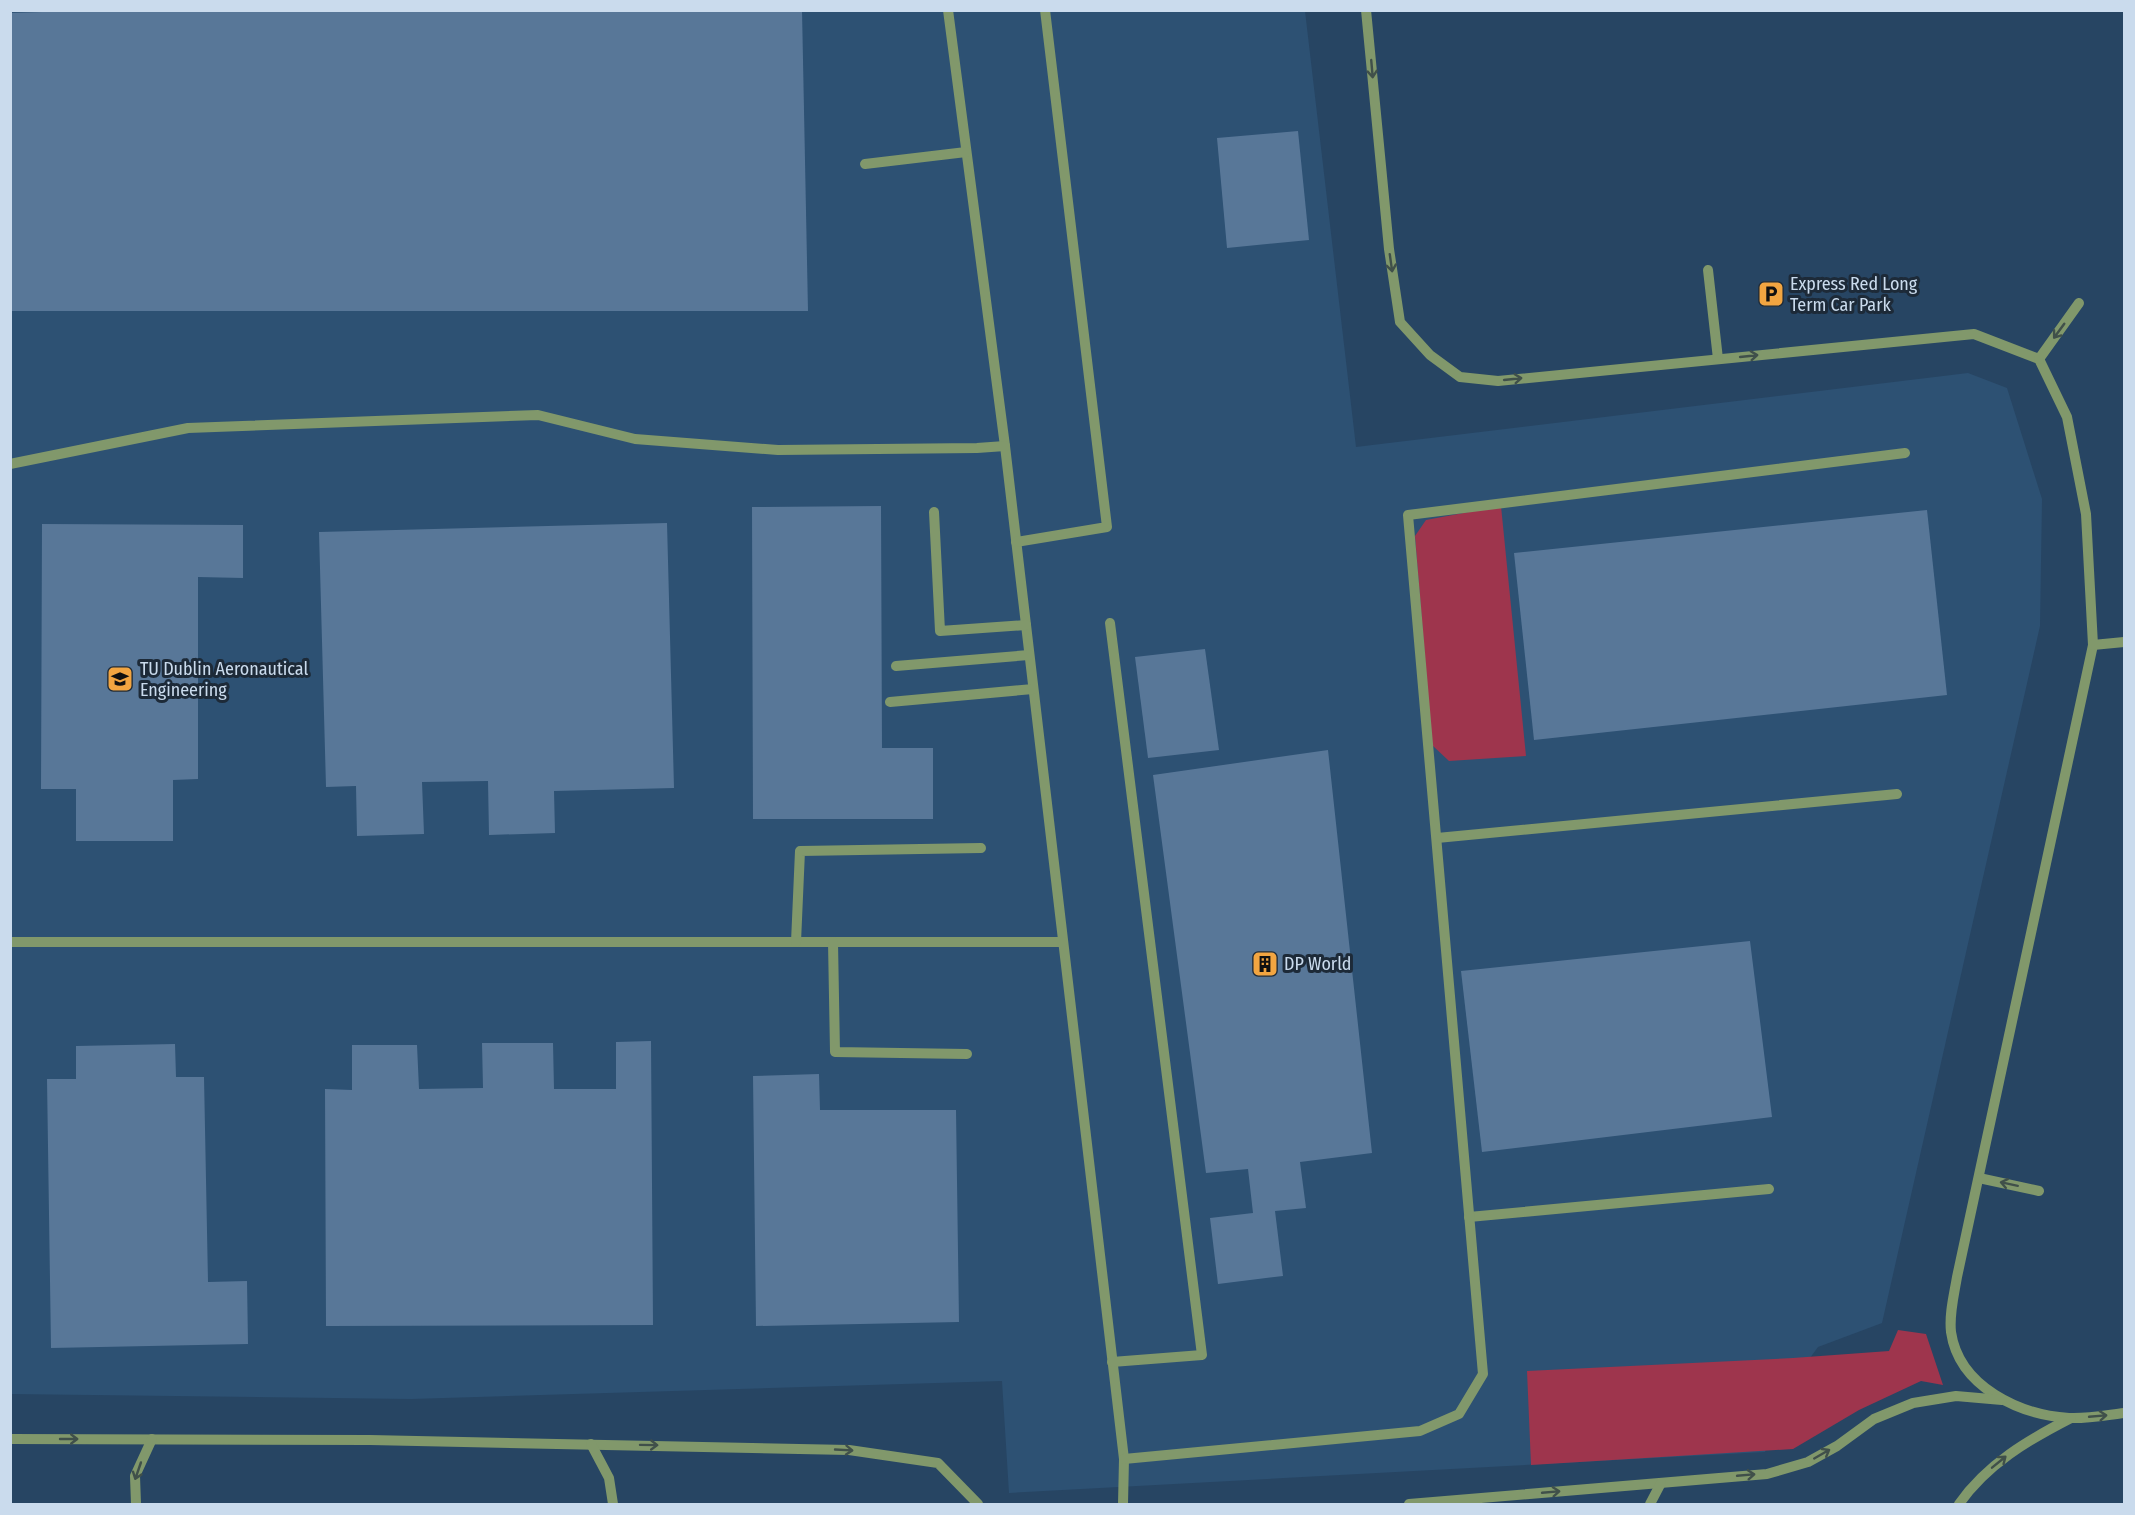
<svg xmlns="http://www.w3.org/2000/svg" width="2135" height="1515" viewBox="0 0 2135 1515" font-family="'Fira Sans Condensed',sans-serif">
<rect width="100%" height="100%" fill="#274563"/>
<polygon fill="#2d5173" points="11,11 1305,11 1356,447 1968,373 2007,388 2042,499 2040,626 1882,1323 1818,1347 1791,1384 1765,1452 1009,1493 1002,1381 411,1399 11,1394"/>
<g fill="#9e354d">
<polygon points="1501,506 1526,756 1449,761 1432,745 1415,536 1426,520"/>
<polygon points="1898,1330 1926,1334 1943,1385 1921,1381 1859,1410 1793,1449 1531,1465 1527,1371 1793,1358 1889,1351"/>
</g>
<g fill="#587798">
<polygon points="105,10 802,10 808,311 12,311 10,246 10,13"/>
<polygon points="1298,131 1309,240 1227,248 1217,138"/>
<polygon points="881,506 882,748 933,748 933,819 753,819 752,507"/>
<polygon points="1927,510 1947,695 1534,740 1514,553"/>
<polygon points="667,523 674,788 554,791 555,833 489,835 488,781 422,782 424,834 357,836 356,786 326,787 319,532"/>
<polygon points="42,524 243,525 243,578 198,577 198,779 173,780 173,841 76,841 76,789 41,789"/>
<polygon points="1205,649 1219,750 1148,758 1135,657"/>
<polygon points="1328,750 1372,1153 1300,1162 1306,1208 1275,1211 1283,1276 1218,1284 1210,1218 1253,1213 1248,1169 1206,1173 1153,775"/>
<polygon points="1750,941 1772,1117 1482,1152 1461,971"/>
<polygon points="651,1041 653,1325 326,1326 325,1089 352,1090 352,1045 417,1045 419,1089 483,1088 482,1043 553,1043 554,1089 616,1089 616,1042"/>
<polygon points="175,1044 176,1077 204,1077 208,1282 247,1281 248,1344 51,1348 47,1079 76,1079 76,1046"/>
<polygon points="819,1074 820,1110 956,1110 959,1322 756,1326 753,1076"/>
</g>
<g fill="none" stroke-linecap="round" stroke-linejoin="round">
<g stroke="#81986b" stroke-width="10">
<polyline points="948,10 1005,446 1124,1459 1123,1504"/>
<path d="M1366,10l23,239 11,73 30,33 30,22 38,4 476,-47 65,25 28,58 19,97 7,131 -136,632c-3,18 -8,37 -6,55 8,55 69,83 118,86 18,1 38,-3 55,-5"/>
<polyline points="865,164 966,152"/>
<polyline points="1708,270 1718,359"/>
<polyline points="2039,359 2079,303"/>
<polyline points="10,464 188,428 538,415 635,439 778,450 977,448 1005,446"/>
<polyline points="934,512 940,631 1026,625"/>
<polyline points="1016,542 1107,527 1045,10"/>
<polyline points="1110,623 1202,1355 1112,1362"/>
<polyline points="2093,645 2124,642"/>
<polyline points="896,666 1029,655"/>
<polyline points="890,702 1033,689"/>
<polyline points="1437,838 1897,794"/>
<polyline points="10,942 1063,942"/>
<polyline points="796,942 800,851 981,848"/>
<polyline points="833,942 835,1052 967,1054"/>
<polyline points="1979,1178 2039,1191"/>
<polyline points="1469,1217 1769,1189"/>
<polyline points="10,1439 370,1440 849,1450 938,1463 978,1504"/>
<polyline points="591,1444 609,1478 613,1504"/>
<polyline points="1124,1459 1420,1431 1459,1414 1483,1374 1408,515 1905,453"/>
<polyline points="136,1504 135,1476 152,1439"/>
<polyline points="1409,1504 1767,1474 1808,1462 1837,1446 1874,1419 1913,1403 1956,1396 2002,1400"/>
<polyline points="1650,1504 1661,1483"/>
<path d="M1959,1504c28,-40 69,-64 112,-86"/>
</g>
</g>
<defs><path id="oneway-shaft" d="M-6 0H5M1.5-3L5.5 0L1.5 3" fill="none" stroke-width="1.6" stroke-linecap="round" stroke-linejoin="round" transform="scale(1.5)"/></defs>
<g stroke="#40504a">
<use href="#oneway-shaft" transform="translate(1372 69) rotate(85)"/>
<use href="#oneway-shaft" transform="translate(1391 263) rotate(82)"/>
<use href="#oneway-shaft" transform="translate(2059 331) rotate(126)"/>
<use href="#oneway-shaft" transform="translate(1749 356) rotate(-6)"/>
<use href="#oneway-shaft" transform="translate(1513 379) rotate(-6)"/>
<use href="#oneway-shaft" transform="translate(2009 1184) rotate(-168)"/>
<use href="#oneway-shaft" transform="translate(2098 1416) rotate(-5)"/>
<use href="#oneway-shaft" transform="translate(69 1439)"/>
<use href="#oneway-shaft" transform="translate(649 1445) rotate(1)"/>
<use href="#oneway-shaft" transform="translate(844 1450) rotate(3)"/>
<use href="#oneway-shaft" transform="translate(1822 1454) rotate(-30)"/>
<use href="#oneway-shaft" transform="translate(1999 1462) rotate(-39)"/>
<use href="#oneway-shaft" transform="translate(138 1471) rotate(109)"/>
<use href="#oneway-shaft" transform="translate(1746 1475) rotate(-5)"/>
<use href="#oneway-shaft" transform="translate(1551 1492) rotate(-5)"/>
</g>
<defs>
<g id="parking-square" transform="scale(1.35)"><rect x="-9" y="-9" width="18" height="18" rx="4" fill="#f2a541" stroke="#1d2a38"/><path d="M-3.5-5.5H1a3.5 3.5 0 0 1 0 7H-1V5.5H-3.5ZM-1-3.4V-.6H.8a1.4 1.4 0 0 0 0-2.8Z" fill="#111"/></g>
<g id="university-square" transform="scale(1.35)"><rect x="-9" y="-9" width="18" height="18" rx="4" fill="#f2a541" stroke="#1d2a38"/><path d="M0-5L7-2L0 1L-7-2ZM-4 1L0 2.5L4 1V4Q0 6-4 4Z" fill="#111"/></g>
<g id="building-square" transform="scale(1.35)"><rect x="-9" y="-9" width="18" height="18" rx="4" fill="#f2a541" stroke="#1d2a38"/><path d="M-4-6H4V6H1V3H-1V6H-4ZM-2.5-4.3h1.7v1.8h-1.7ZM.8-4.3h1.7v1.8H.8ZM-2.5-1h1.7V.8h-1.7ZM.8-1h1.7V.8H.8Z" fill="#111"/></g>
</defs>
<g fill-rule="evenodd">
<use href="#parking-square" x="1771" y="294"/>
<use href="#university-square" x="120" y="679"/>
<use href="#building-square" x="1265" y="964"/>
</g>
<g text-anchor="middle" stroke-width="6" stroke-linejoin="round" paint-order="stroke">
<g font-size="18" fill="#cadbed" stroke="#1d2a38" text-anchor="start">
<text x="1790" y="290">Express Red Long<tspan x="1790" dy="21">Term Car Park</tspan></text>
<text x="140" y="675">TU Dublin Aeronautical<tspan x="140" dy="21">Engineering</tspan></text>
<text x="1284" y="970">DP World</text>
</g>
</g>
<rect width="2135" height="1515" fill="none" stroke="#cadbed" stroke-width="24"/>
</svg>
